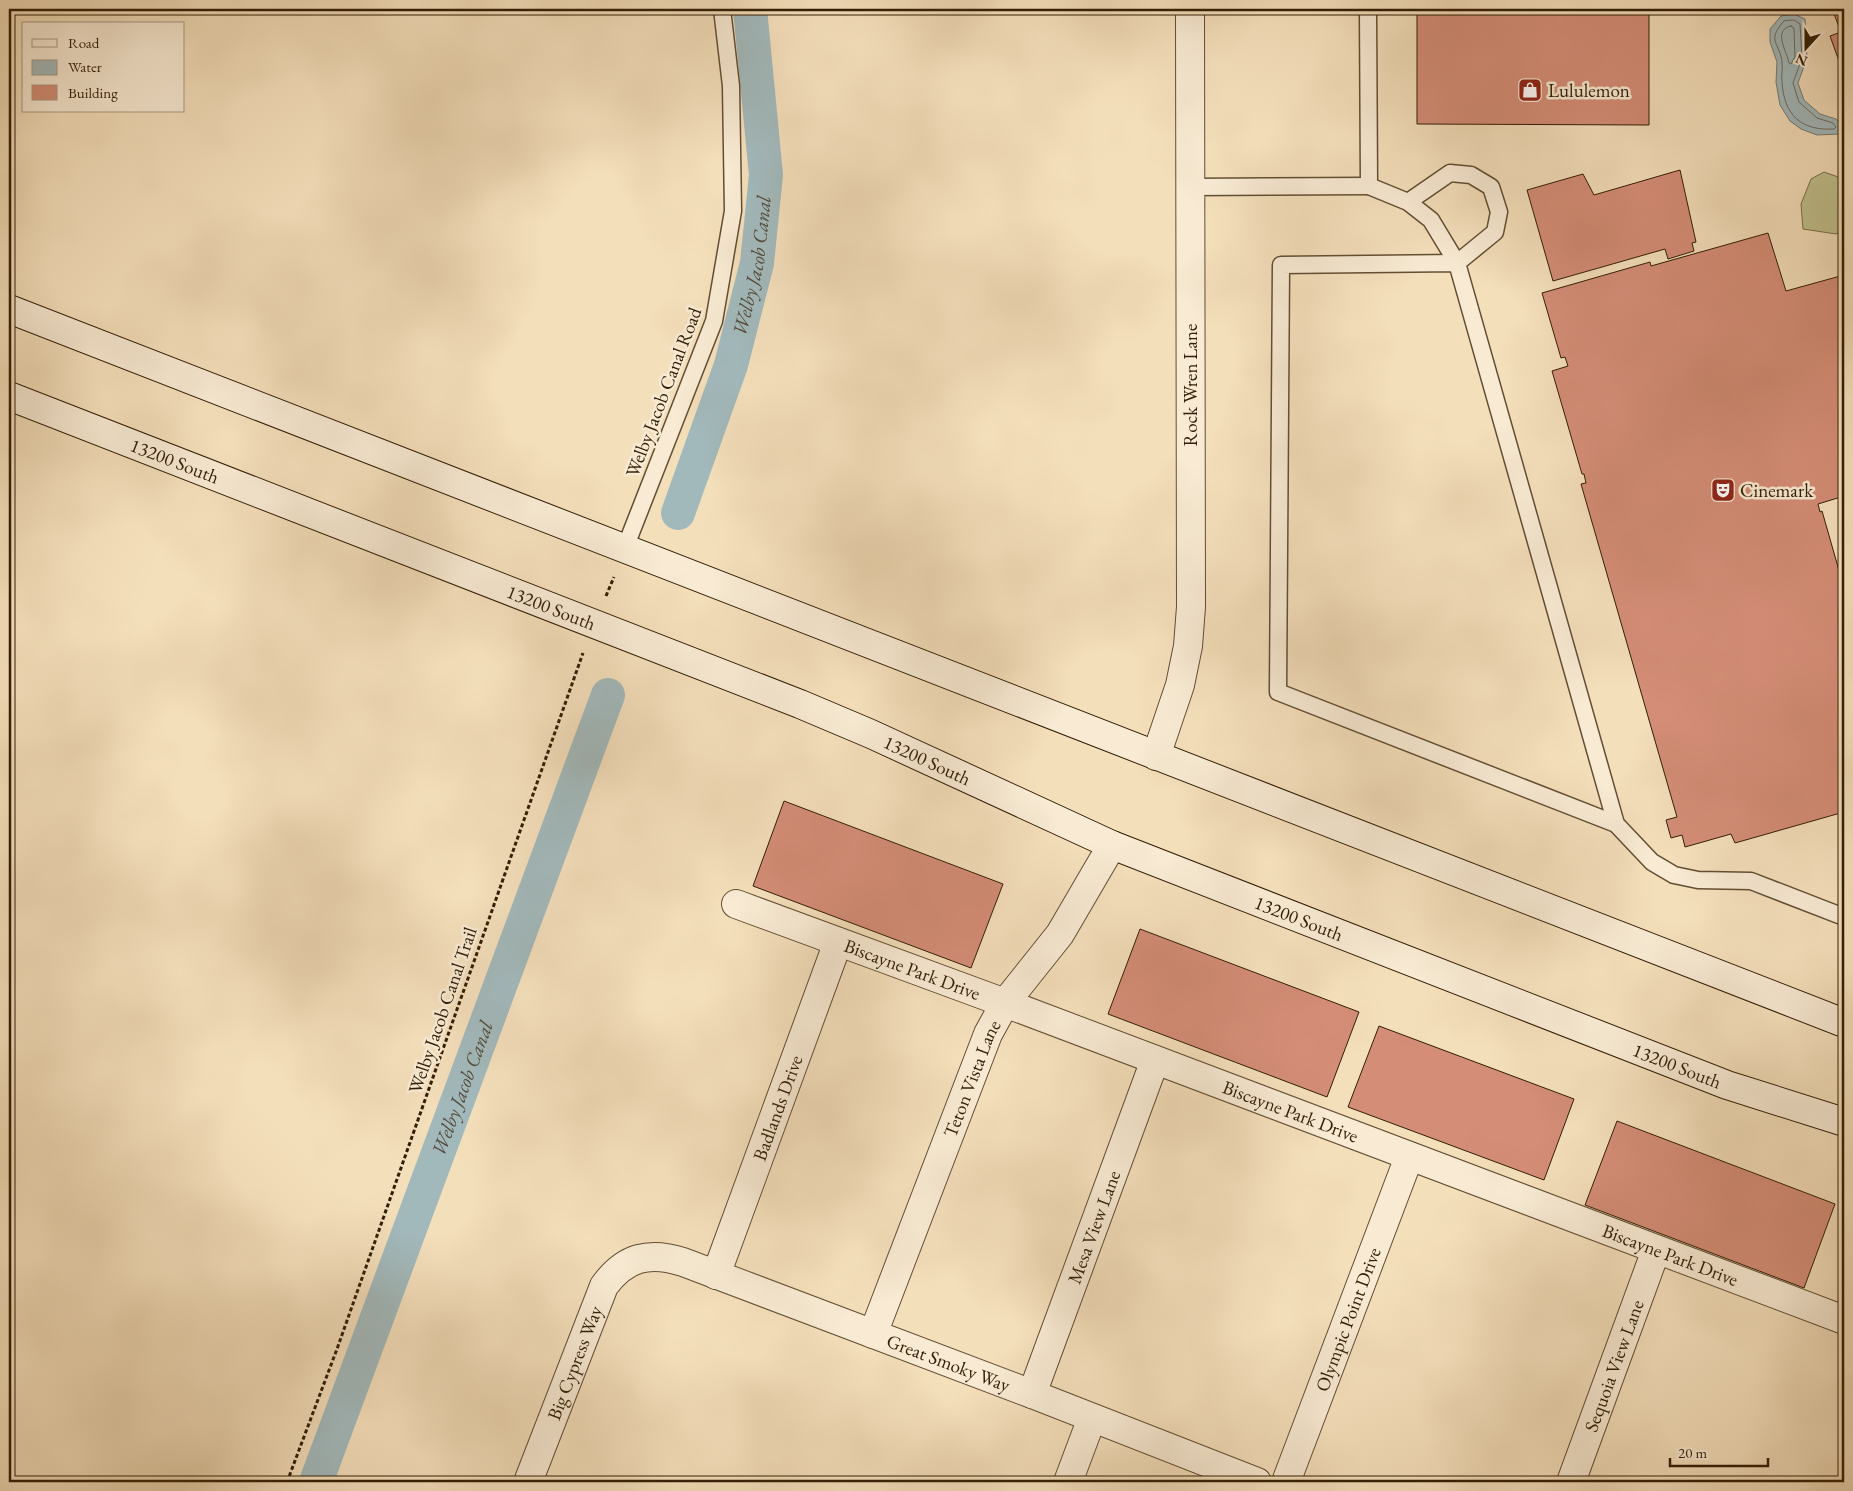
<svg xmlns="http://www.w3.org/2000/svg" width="1853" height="1491" viewBox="0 0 1853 1491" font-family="'EB Garamond',serif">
<rect width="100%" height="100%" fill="#f4dfbb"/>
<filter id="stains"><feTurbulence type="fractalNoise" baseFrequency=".004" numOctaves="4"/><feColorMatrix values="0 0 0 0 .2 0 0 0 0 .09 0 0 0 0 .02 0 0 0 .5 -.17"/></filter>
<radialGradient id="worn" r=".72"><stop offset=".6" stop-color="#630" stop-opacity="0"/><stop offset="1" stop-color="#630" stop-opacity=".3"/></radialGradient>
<polygon fill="#c0c08d" stroke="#796f49" points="1824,172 1844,179 1844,230 1836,234 1803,229 1801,204 1811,179"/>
<polygon fill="#a2b9bc" stroke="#757b73" points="1794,14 1805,19 1807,58 1798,83 1804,100 1820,114 1836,119 1842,125 1840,134 1817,135 1801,129 1790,121 1780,105 1776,82 1777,62 1770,42 1770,29 1781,16"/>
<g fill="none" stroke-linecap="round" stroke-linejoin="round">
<g stroke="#6a6c60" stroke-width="1">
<path d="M1794,20l6,4 2,34 -9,25 6,19 18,16 16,5 3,4 -2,2c-33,2 -50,-14 -52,-47 -1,-6 1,-13 0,-19 -1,-20 -17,-21 2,-42z"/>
<path d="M1791,26l3,2 1,29 -4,7 -2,-1c-2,-12 -17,-33 2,-37z"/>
</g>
<g stroke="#a2b9bc" stroke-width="34">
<path id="s1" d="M678,513l53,-148 26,-102 9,-88 -16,-166"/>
<path id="s2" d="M316,1482l292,-787"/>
</g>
</g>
<g fill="#d48d77" stroke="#321e05">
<polygon points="1417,9 1649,9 1649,125 1417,124"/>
<polygon points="1832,9 1844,9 1844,75 1830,36 1841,32"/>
<polygon points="1680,170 1696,242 1692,243 1694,251 1668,259 1665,249 1553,281 1527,190 1583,174 1594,195"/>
<polygon points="1768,233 1786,291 1844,275 1844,496 1818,504 1820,512 1822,511 1844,588 1844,812 1735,843 1731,834 1685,847 1682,835 1671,838 1666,820 1677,817 1581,484 1586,483 1584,474 1582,474 1552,371 1568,366 1565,357 1561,358 1542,293 1650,262 1651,266"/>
<polygon points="784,801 1003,884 971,968 753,886"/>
<polygon points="1140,929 1359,1012 1327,1097 1108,1014"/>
<polygon points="1379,1026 1574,1099 1544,1180 1348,1107"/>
<polygon points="1617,1121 1835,1204 1804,1288 1585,1205"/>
<polygon points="1844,1283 1844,1300 1839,1298"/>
</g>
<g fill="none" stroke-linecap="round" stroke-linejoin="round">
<g stroke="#624e32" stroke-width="19">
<g id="lane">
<polyline points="1368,9 1369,186 1408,202 1431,220 1457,263 1495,232 1499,212 1491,187 1471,175 1450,173 1408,202"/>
<polyline points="1190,187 1369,186"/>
<polyline points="625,548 714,321 733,211 731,86 722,9"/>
<polyline points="1616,824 1457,263 1281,265 1278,692 1616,824 1652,862 1674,875 1698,880 1751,881 1844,917"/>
</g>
</g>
<g stroke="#624e32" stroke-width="30">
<g id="street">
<polyline points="1156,756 1180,685 1188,646 1191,607 1190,9"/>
<path id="s3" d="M736,904l269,99 839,317"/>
<path id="s4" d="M716,1275l122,-333"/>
<path id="s5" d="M873,1334l115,-300 17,-31 55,-69 52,-89"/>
<path id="s6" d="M1032,1394l123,-334"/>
<path id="s7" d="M528,1482l76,-196c21,-29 45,-35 79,-24l349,132 225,88"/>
<polyline points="1068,1482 1092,1418"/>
<path id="s8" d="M1286,1482l123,-325"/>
<path id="s9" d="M1571,1482l85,-232"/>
</g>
</g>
<g stroke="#321e05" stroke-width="30">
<g id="secondary">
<polyline points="9,309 1844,1023"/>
<path id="s10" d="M9,396l791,308 71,30 241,111 615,240 117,37"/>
</g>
</g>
<g stroke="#321e05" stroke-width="3" stroke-dasharray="4 2.5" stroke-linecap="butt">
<polyline points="606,596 614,577"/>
<polyline points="287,1482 337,1349 583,653"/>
</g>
<use href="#lane" stroke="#f8ead3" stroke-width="16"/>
<use href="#street" stroke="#f8ead3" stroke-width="28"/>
<use href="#secondary" stroke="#f8ead3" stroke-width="28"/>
</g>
<defs>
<g id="shop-square" transform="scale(1.25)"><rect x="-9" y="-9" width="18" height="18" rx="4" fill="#8f2418" stroke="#f8ead3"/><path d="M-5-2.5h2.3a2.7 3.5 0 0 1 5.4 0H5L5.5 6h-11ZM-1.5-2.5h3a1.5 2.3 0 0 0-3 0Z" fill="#fff"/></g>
<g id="theatre-square" transform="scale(1.25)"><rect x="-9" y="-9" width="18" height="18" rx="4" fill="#8f2418" stroke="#f8ead3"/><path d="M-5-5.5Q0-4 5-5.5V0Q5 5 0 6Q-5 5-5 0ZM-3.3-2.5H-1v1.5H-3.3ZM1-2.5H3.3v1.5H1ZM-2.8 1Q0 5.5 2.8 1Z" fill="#fff"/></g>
</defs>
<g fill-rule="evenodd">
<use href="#shop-square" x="1530" y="90"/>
<use href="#theatre-square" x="1723" y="490"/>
</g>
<g text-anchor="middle" stroke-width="5" stroke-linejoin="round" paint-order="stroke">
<g font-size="19" fill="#321e05" stroke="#f8ead3" text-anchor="start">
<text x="1548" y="97">Lululemon</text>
<text x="1740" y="497">Cinemark</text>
</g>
<g font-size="19" fill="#321e05" stroke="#f8ead3">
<text transform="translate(1190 385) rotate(-90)" y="7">Rock Wren Lane</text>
<text transform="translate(663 392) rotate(-69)" y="7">Welby Jacob Canal Road</text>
<text dy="7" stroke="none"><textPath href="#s10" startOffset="178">13200 South</textPath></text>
<text dy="7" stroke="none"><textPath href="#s10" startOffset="582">13200 South</textPath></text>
<text dy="7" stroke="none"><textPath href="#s10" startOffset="988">13200 South</textPath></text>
<text dy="7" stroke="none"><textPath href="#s10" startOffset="1392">13200 South</textPath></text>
<text dy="7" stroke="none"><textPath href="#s3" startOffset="188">Biscayne Park Drive</textPath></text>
<text transform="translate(442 1010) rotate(-71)" y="7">Welby Jacob Canal Trail</text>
<text dy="7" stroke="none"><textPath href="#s10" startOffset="1798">13200 South</textPath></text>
<text dy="7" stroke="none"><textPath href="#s5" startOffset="274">Teton Vista Lane</textPath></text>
<text dy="7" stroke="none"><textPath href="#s4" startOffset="178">Badlands Drive</textPath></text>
<text dy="7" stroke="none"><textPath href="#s3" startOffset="592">Biscayne Park Drive</textPath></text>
<text dy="7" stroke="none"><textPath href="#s6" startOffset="178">Mesa View Lane</textPath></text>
<text dy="7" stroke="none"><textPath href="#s3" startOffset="998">Biscayne Park Drive</textPath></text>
<text dy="7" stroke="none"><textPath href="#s8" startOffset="174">Olympic Point Drive</textPath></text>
<text dy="7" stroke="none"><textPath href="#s7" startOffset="128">Big Cypress Way</textPath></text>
<text dy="7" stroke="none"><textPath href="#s7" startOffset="584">Great Smoky Way</textPath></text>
<text dy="7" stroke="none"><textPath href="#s9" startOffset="124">Sequoia View Lane</textPath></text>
</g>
<g font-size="20" font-style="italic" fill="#544c3c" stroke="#f8ead3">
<text dy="7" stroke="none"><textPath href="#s1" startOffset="259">Welby Jacob Canal</textPath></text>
<text dy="7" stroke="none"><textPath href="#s2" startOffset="420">Welby Jacob Canal</textPath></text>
</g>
</g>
<rect width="1853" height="1491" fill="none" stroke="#f4dfbb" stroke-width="30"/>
<rect x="10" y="10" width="1833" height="1471" fill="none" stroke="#321e05" stroke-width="2.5"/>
<rect x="15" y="15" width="1823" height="1461" fill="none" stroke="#321e05"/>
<rect x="22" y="22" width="162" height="90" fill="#f8ead3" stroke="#a99881"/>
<rect x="32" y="39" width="25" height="8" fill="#f8ead3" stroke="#a99881"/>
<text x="68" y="48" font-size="15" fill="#321e05">Road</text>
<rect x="32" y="60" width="25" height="15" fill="#a2b9bc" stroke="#a99881"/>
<text x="68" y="72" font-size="15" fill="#321e05">Water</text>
<rect x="32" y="85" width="25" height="15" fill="#d48d77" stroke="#a99881"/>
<text x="68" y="98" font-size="15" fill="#321e05">Building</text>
<g transform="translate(1806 48) rotate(201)" stroke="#f8ead3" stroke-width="4" paint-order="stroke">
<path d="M0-4L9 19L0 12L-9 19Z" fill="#321e05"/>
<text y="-8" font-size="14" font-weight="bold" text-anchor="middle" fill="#321e05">N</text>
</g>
<path d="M1670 1458v8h98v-8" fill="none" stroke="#321e05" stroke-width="2.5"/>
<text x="1678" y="1458" font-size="15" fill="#321e05" stroke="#f8ead3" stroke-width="4" paint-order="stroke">20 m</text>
<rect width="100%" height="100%" filter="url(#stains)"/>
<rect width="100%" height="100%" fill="url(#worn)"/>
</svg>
